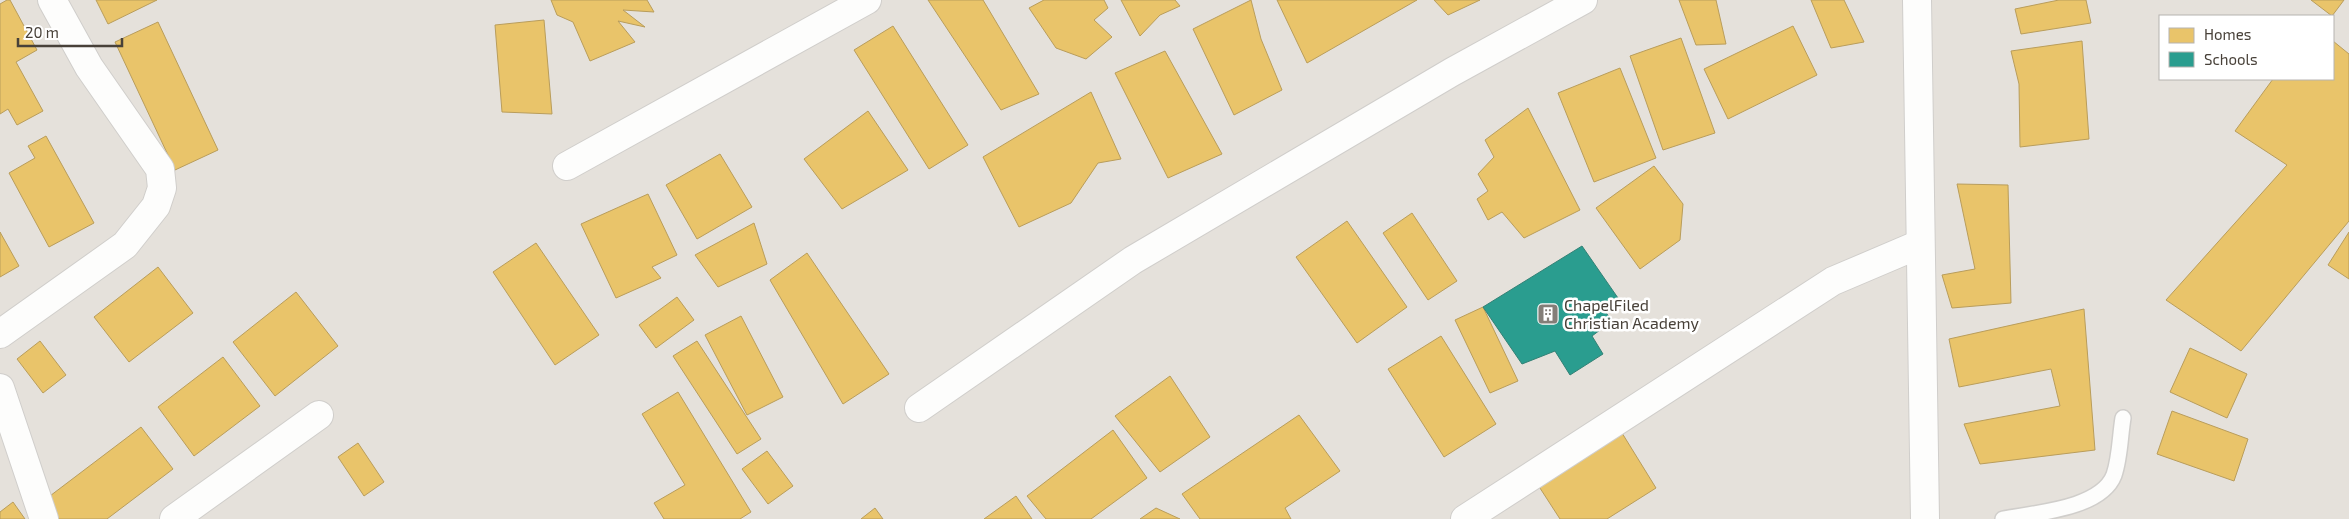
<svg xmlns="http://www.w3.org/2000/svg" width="2349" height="519" viewBox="0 0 2349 519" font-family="'Exo 2',sans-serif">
<rect width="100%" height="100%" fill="#f2f0ed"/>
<path fill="#e5e1db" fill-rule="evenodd" d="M0,0h2349v519h-2349zM2160,16h173v63h-173z"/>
<g fill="#e9c46a" stroke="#b99d5b">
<polygon points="7,0 10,0 37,50 16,62 43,111 17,125 8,109 0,114 0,4"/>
<polygon points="96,0 157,0 108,24"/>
<polygon points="551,0 647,0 654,12 623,10 645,27 618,21 635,42 590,61 573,22 557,15"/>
<polygon points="928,0 983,0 1039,94 1001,110"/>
<polygon points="1044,0 1104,0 1108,8 1094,20 1112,37 1086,59 1056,48 1029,8"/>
<polygon points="1121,0 1175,0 1180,6 1160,15 1140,36"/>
<polygon points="1251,0 1261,39 1282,90 1234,115 1193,29"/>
<polygon points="1277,0 1417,0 1307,63"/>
<polygon points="1434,0 1480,0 1448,15"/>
<polygon points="1679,0 1716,0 1726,44 1696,45"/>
<polygon points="1811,0 1844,0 1864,42 1831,48"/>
<polygon points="2059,0 2086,0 2091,23 2021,34 2015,9"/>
<polygon points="2311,0 2344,0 2332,16"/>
<polygon points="544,20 552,114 502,112 495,25"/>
<polygon points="158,22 218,150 175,170 115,42"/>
<polygon points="893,26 968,145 929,169 854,50"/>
<polygon points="1793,26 1817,75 1728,119 1704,69"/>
<polygon points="1681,38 1715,133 1663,150 1630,56"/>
<polygon points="2082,41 2089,139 2020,147 2019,84 2011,51"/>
<polygon points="2333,41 2349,54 2349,221 2241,351 2166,300 2287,165 2235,131 2273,79 2333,79"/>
<polygon points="1165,51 1222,154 1168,178 1115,73"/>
<polygon points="1620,68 1656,158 1594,182 1558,93"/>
<polygon points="1091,92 1121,159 1098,163 1071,203 1019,227 983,157"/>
<polygon points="1528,108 1580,210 1524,238 1502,212 1488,220 1477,199 1488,191 1478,174 1494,157 1485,140"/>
<polygon points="868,111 908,170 842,209 804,159"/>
<polygon points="46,136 94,223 49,247 9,173 35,158 28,146"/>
<polygon points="720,154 752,207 697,239 666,185"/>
<polygon points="1654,166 1683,204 1680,240 1640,269 1596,208"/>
<polygon points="1957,184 2008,185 2011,303 1952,308 1942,275 1975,269"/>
<polygon points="648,194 677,255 652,267 661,278 616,298 581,224"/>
<polygon points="1412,213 1457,281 1428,300 1383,233"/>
<polygon points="1347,221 1407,307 1357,343 1296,257"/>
<polygon points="754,223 767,264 718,287 695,255"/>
<polygon points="0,232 19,266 0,277"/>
<polygon points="2349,232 2349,279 2328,265"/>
<polygon points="536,243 599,335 555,365 493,272"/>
<polygon points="807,253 889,374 843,404 770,280"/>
<polygon points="158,267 193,313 129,362 94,317"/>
<polygon points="296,292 338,346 275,396 233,342"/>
<polygon points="677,297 694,320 656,348 639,325"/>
<polygon points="1483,307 1518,381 1490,393 1455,320"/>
<polygon points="2084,309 2095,450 1980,464 1964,424 2060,406 2051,369 1959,387 1949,339"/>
<polygon points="741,316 783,397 747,415 705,335"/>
<polygon points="1441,336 1496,424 1444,457 1388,369"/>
<polygon points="40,341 66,375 43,393 17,359"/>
<polygon points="697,341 761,439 737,454 673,356"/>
<polygon points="2190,348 2247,374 2227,418 2170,392"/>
<polygon points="223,357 260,406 194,456 158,407"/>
<polygon points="1170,376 1210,437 1160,472 1115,416"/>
<polygon points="678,392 751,512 740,519 664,519 654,503 685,485 642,414"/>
<polygon points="2172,411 2248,439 2234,481 2157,454"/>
<polygon points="1299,415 1340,471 1285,508 1291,519 1200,519 1182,494"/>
<polygon points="141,427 173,469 107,519 54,519 42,502"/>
<polygon points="1113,430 1147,478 1091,519 1046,519 1027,496"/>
<polygon points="1622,433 1656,488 1607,519 1560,519 1538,485"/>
<polygon points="358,443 384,482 364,496 338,457"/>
<polygon points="767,451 793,486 768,504 742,469"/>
<polygon points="1016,496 1032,519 984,519"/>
<polygon points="13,502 25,519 0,519 0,512"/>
<polygon points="875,508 883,519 861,519"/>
<polygon points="1156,508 1180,519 1140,519"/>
</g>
<polygon fill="#2a9d8f" stroke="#338175" points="1582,246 1618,298 1602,307 1612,321 1592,336 1603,354 1570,375 1555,351 1522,364 1483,307"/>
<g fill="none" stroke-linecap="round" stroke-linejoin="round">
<g stroke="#d0cecb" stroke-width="18">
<path id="service" d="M2003,519c31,-6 98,-10 111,-44 6,-17 6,-39 9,-57"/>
</g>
<g stroke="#d0cecb" stroke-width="30">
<g id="minor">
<polyline points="1917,0 1925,519"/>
<polyline points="567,166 867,0"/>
<polyline points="0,334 125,245 156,206 162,188 160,169 89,67 52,0"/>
<polyline points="0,388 44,519"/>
<polyline points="919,408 1133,260 1452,72 1583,0"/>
<polyline points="174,519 319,415"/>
<polyline points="1465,519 1833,281 1920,244"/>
</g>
</g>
<use href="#service" stroke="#fdfdfc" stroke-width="15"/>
<use href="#minor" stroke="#fdfdfc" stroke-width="28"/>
</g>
<defs>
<g id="building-square" transform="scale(1.125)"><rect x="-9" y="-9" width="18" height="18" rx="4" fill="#847e78" stroke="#fff"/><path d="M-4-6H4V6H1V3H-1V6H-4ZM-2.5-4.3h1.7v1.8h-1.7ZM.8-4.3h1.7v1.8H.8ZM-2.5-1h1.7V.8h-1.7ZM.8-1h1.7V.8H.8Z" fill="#fff"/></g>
</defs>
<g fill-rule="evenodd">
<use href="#building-square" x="1548" y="314"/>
</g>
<g text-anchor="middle" stroke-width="5" stroke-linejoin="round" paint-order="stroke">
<g font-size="16" fill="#484139" stroke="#fff" text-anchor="start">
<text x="1564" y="311">ChapelFiled<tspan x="1564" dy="18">Christian Academy</tspan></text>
</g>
</g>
<rect x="2159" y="15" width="175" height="65" fill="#ffffff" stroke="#b6b3b0"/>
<rect x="2169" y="28" width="25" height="15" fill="#e9c46a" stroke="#b6b3b0"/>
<text x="2204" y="40" font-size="15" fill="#484139">Homes</text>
<rect x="2169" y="52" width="25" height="15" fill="#2a9d8f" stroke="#b6b3b0"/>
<text x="2204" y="65" font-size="15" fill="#484139">Schools</text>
<path d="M18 38v8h104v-8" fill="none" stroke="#484139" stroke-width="2.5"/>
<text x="25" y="38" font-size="15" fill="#484139" stroke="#ffffff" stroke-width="4" paint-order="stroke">20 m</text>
</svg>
